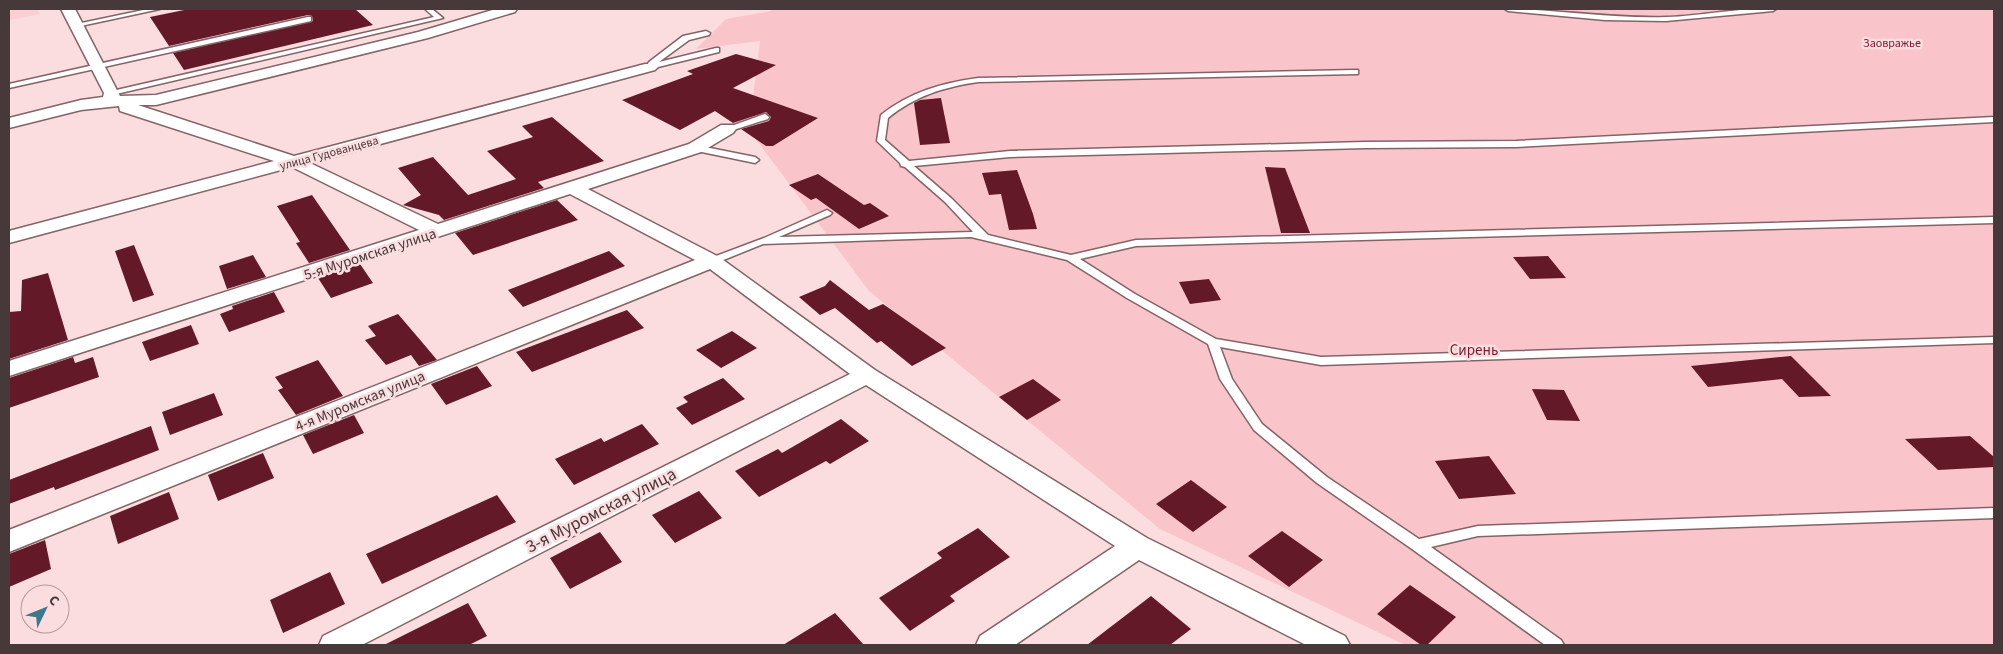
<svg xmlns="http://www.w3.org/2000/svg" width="2003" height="654" viewBox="0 0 2003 654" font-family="'Source Sans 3',sans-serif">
<rect width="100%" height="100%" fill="#fbdddf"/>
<polygon fill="#fcced2" points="9,9 37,9 40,14 9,20"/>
<polygon fill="#f9c5ca" points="770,9 1994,9 1994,645 1405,645 1160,529 869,291 749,130 760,41 696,49 726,19 771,11"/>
<g fill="#641929">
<polygon points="189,9 355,9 373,25 184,70 173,53 313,21 312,16 308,15 169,46 150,17"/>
<polygon points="736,54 776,65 733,88 818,118 773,146 766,146 741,129 769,121 771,117 766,112 733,123 715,111 680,130 622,100 693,74 687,71"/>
<polygon points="941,98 950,143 920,145 914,103 920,100"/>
<polygon points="552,117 604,161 538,182 544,188 444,220 439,215 403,205 421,195 398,168 433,157 468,195 516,179 487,151 533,137 522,126"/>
<polygon points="1265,167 1285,168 1310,233 1281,233"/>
<polygon points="1017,170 1033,214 1037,229 1009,230 1001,194 989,195 982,173"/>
<polygon points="818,174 864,205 870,203 889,216 859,229 816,198 811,200 789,185"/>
<polygon points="312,195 350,250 309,263 296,243 300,242 277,206"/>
<polygon points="557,200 578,220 473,255 455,233"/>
<polygon points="134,245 154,295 133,302 115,251"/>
<polygon points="609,251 625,266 523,307 508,290"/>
<polygon points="253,255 266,277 227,289 219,266"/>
<polygon points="1548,256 1566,278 1530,279 1513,257"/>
<polygon points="360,264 373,283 331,298 318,278"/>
<polygon points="48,273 68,340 9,359 9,312 21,311 22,280"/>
<polygon points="1209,279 1221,300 1190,304 1179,282"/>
<polygon points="830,280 869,310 883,304 946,348 912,366 881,341 877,343 835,308 820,315 799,297 825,286"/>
<polygon points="274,292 285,312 229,332 220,314 233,309 232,306"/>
<polygon points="627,310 644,328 532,372 516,352"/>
<polygon points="398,314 427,348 437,360 419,366 411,355 386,365 365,340 376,336 368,326"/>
<polygon points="191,325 199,344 150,361 142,342"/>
<polygon points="732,331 757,348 721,368 696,350"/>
<polygon points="1791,356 1831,396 1799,397 1782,379 1708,387 1691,366"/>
<polygon points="73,357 75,363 93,357 99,377 9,408 9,378"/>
<polygon points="318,360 343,396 296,415 278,390 283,388 275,377"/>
<polygon points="477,366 492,386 446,405 431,384"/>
<polygon points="723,378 745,399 692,425 676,408 688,402 683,397"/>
<polygon points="1033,379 1061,400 1027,420 999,397"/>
<polygon points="1532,389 1564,390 1580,421 1547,420"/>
<polygon points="214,393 223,415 170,435 162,412"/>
<polygon points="354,415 364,433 313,454 303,435"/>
<polygon points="841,419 869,441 830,464 826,461 759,497 735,471 778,449 782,453"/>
<polygon points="642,424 659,444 574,485 555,459 601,438 604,442"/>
<polygon points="151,426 159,450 55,490 54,487 9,504 9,480"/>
<polygon points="1970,436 1994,457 1994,467 1938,470 1905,439"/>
<polygon points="263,453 274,478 218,501 208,475"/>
<polygon points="1489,456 1516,494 1459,499 1435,461"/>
<polygon points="1191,480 1227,507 1193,532 1156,504"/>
<polygon points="699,491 722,518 675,543 652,515"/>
<polygon points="169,492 179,519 118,544 110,516"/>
<polygon points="497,495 516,522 382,584 366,554"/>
<polygon points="978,528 1010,557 950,596 955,601 910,631 879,598 942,558 937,553"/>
<polygon points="1282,531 1323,560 1289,587 1248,556"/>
<polygon points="600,532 622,562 570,589 550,558"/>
<polygon points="45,540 51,569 9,587 9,554"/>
<polygon points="330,572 345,604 283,633 270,600"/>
<polygon points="1410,585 1456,617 1427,645 1421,645 1377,614"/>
<polygon points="1151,596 1191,629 1170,645 1087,645"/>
<polygon points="468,603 487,636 469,645 384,645"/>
<polygon points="835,613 864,645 783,645"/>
</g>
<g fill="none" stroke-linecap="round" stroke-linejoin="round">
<g stroke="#846366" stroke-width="3">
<g id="service">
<polygon points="148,9 160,9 76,27 72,25"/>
<polygon points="425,9 432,9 443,18 112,95 108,93 112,91 434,17"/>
<path d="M1505,9c53,0 107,10 161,8 37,-1 74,-10 110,-8l-3,2 -107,10 -61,-1 -97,-9z"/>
<polygon points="308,17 311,17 311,21 9,88 9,84"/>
<polygon points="706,31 710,33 709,35 689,40 659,62 716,48 719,48 719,52 650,69 646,67 649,62 683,36"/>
<path d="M1355,70h3v4l-380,8c-34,5 -63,14 -90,36l-3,22 24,21 101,-10 355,-9 151,-1 478,-24v5l-478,25 -151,1 -355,9 -96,9 37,32 37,37 83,20 65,-15 858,-23v6l-858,23 -56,13 55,35 81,45 105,18 673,-20v6l-673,22 -101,-18 12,32 30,45 65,53 92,62 59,-13 516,-18v10l-516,18 -47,11 130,93 3,5h-19l-133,-96 -95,-66 -63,-53 -34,-51 -12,-35 -81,-46 -60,-38 -96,-23 -208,7 -47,19h-8l-1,-2 1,-2 56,-21 63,-28 5,3 -2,2 -51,22 194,-5 -28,-30 -40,-35 -4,-1 -1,-3 -23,-22 4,-26c29,-23 61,-32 97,-37z"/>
<polygon points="765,114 769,117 768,119 727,132 723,129"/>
<polygon points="695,145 755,157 759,160 755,163 692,150 692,146"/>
</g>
</g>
<g stroke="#846366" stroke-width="3">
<polygon id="minor" points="61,9 75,9 120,96 156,95 418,32 496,9 517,9 515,12 428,38 156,105 138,105 294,156 645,64 655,64 658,67 655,70 310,163 438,224 689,144 721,125 733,125 736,129 733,133 701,152 588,189 719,257 875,370 1147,538 1345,636 1350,645 1306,645 1139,560 1015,645 976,645 980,636 1115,546 866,385 362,645 319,645 323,636 850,374 710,269 9,552 9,530 695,260 570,194 9,376 9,361 419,230 292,167 9,243 9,231 274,161 120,111 119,106 81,110 9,128 9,118 81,100 103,97 104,93"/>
</g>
<use href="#service" fill="#fff" fill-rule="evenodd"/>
<use href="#minor" fill="#fff" fill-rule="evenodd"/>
</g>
<g text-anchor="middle" stroke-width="5" stroke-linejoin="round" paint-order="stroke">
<g font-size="12" fill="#7e1831" stroke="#fbdddf">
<text x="1892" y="47">Заовражье</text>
</g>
<g font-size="12" fill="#47383a" stroke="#fbdddf">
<text transform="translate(329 153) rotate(-15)" y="4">улица Гудованцева</text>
</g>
<g font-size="15" fill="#47383a" stroke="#fbdddf">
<text transform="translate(370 254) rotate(-18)" y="5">5-я Муромская улица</text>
<text transform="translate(360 401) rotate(-22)" y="5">4-я Муромская улица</text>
</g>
<g font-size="15" fill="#7e1831" stroke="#fbdddf">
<text x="1474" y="355">Сирень</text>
</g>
<g font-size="18" fill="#47383a" stroke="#fbdddf">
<text transform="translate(601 510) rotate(-27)" y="6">3-я Муромская улица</text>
</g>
</g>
<rect width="2003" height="654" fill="none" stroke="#47383a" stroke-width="20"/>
<g transform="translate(45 609) rotate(47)"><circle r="24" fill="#fbdddf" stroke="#b39b9d"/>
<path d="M0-4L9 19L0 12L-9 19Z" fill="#3a798e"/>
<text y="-8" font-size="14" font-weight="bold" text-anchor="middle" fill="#47383a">С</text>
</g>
</svg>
